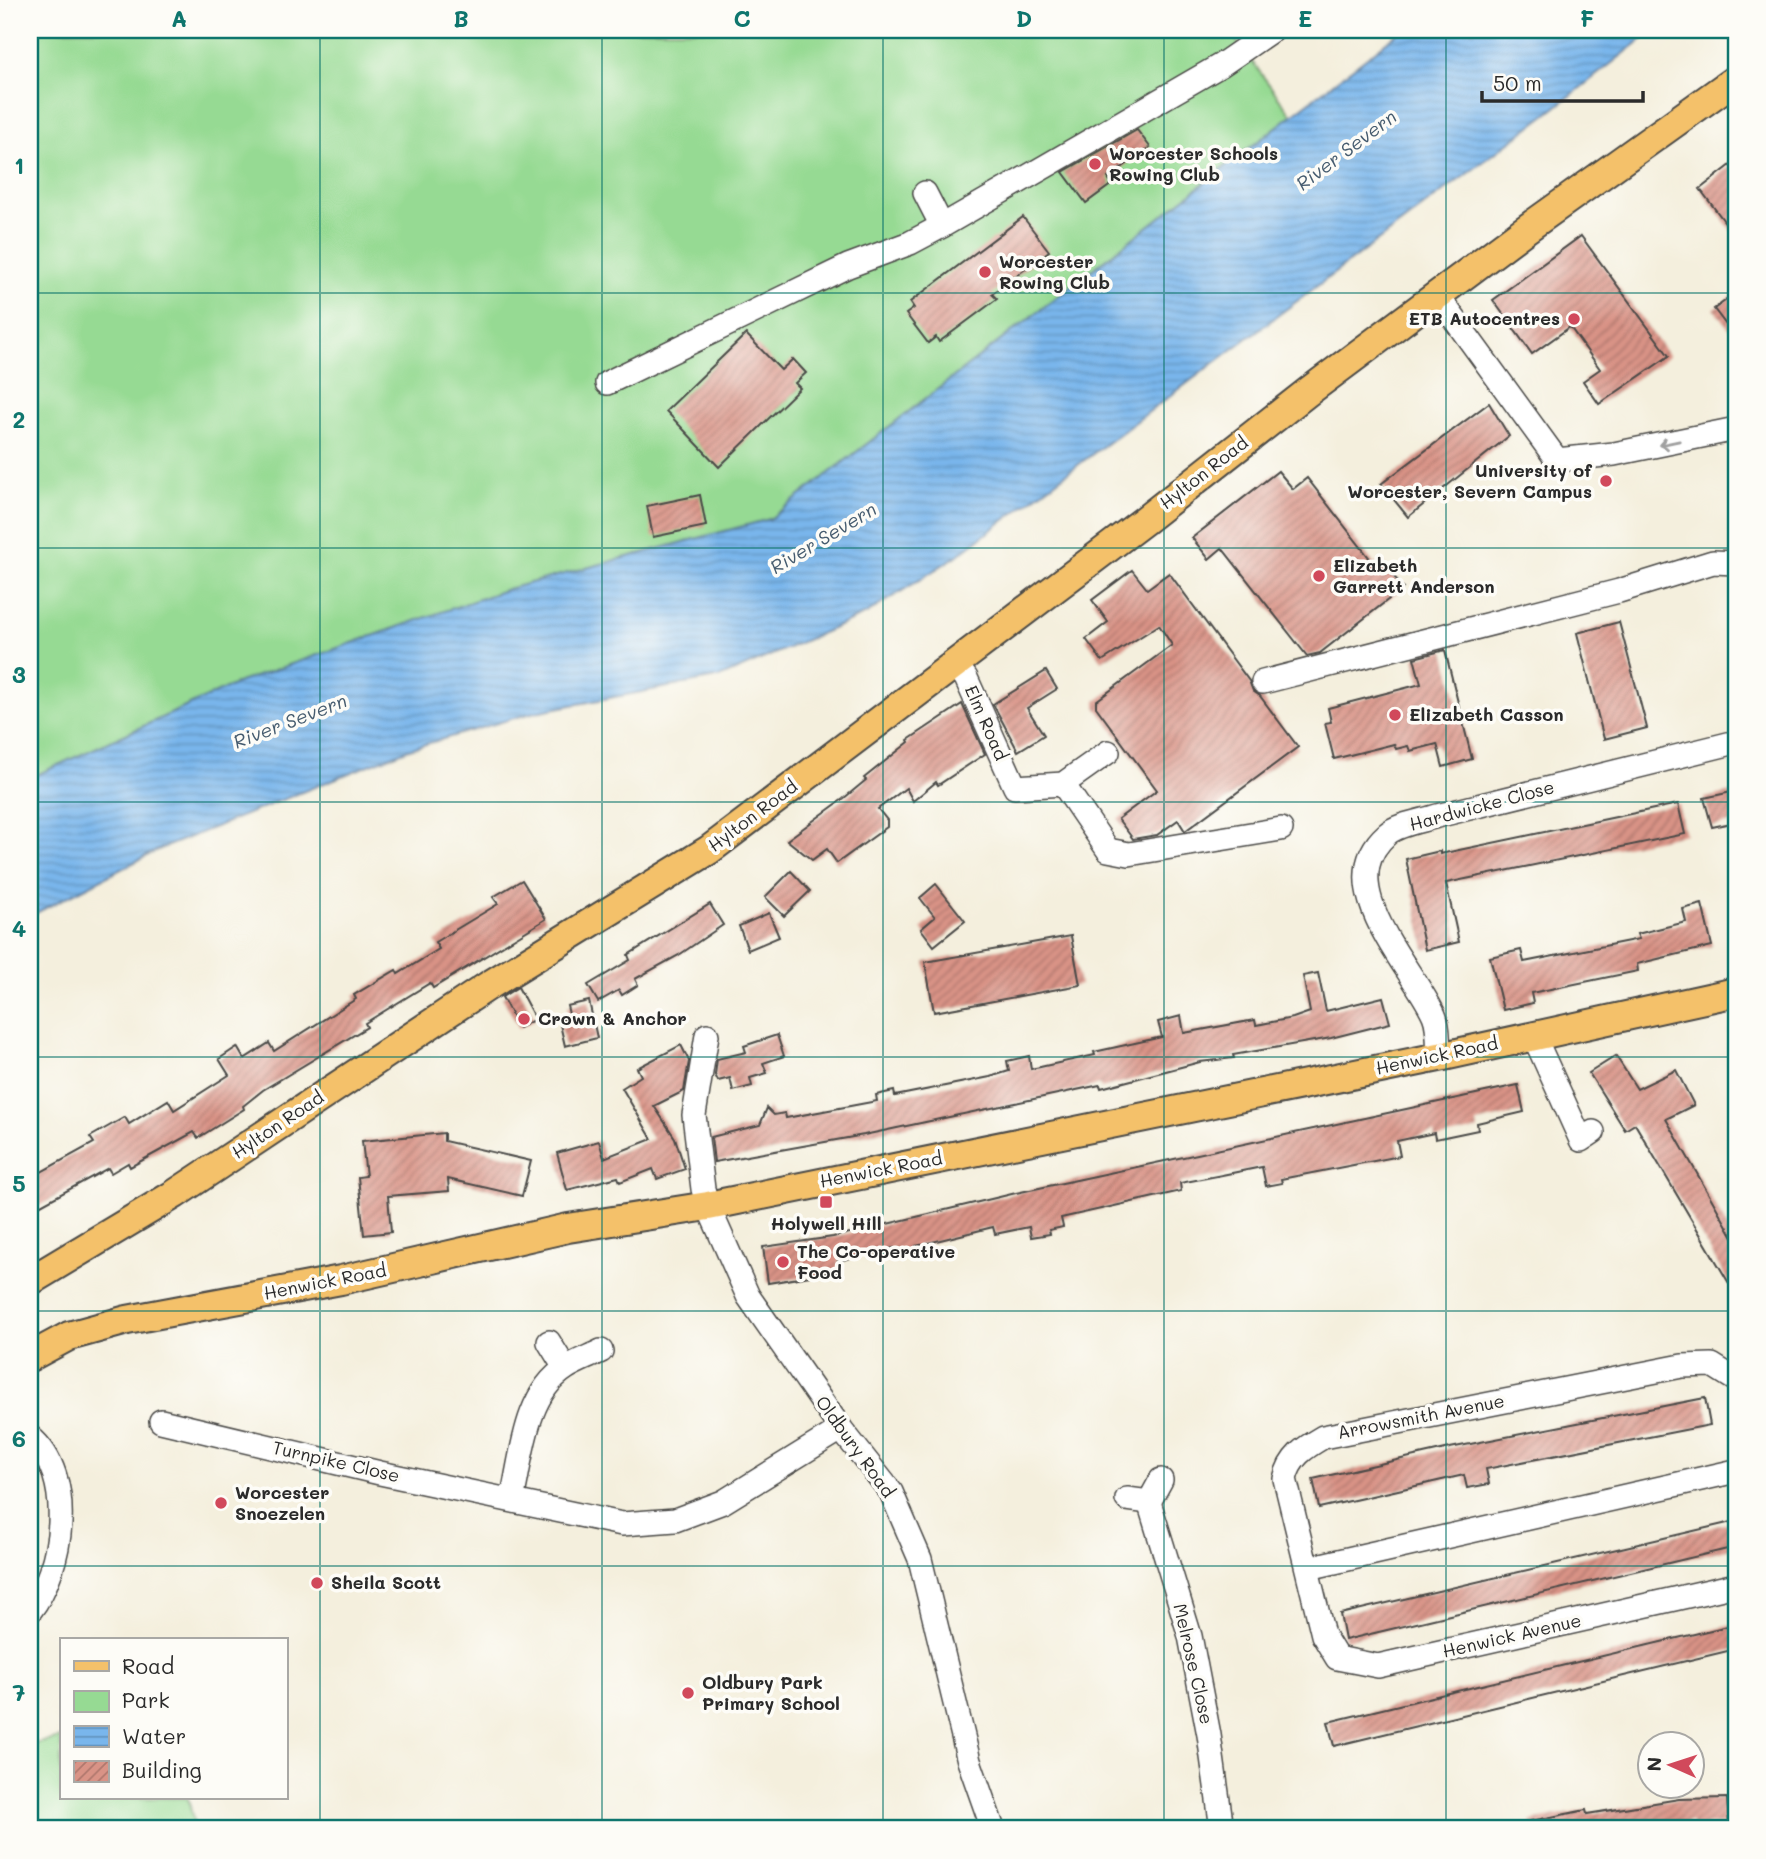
<svg xmlns="http://www.w3.org/2000/svg" width="1766" height="1859" viewBox="0 0 1766 1859" font-family="Mali,sans-serif">
<defs>
<pattern id="water-rules" width="6" height="5" patternUnits="userSpaceOnUse" patternTransform="scale(1.75)"><rect width="6" height="5" fill="#79b6ec"/><path d="M0 2.5h6" fill="none" stroke="#6394bf"/></pattern>
<pattern id="building-hatch" width="6" height="6" patternUnits="userSpaceOnUse" patternTransform="scale(1.75)"><rect width="6" height="6" fill="#d99386"/><path d="M-1 1l2-2M0 6l6-6M5 7l2-2" fill="none" stroke="#b0786e"/></pattern>
</defs>
<rect width="100%" height="100%" fill="#fdfcf7"/>
<filter id="ink" filterUnits="userSpaceOnUse"><feTurbulence type="fractalNoise" baseFrequency=".0143" numOctaves="2"/><feDisplacementMap in="SourceGraphic" scale="14" xChannelSelector="R" yChannelSelector="G"/><feConvolveMatrix kernelMatrix="1 2 1 2 8 2 1 2 1" color-interpolation-filters="sRGB"/></filter>
<filter id="wash" filterUnits="userSpaceOnUse"><feTurbulence type="fractalNoise" baseFrequency=".00686" numOctaves="4" result="noise"/><feDisplacementMap in="SourceGraphic" scale="28" xChannelSelector="R" yChannelSelector="G"/><feGaussianBlur stdDeviation="1.57" result="paint"/><feColorMatrix in="noise" values="0 0 0 0 0 0 0 0 0 0 0 0 0 0 0 0 0 1.4 0 .05"/><feComposite in="paint" operator="in"/></filter>
<g filter="url(#wash)">
<rect width="100%" height="100%" fill="#f4efdd"/>
<g fill="#96da93" stroke="#60825f" stroke-width="2">
<polygon points="30,30 1238,30 1232,35 1292,115 770,519 508,589 240,682 30,778"/>
<polygon points="61,1738 61,1798 188,1798 195,1829 30,1829 30,1745"/>
</g>
<polygon fill="url(#water-rules)" stroke="#52708c" stroke-width="2" points="1402,30 1654,30 1547,114 955,557 866,614 721,677 535,712 409,749 160,849 30,916 30,778 240,682 508,589 770,519"/>
<g id="blocks">
<g fill="url(#building-hatch)">
<polygon points="1137,130 1150,147 1108,178 1112,184 1086,203 1063,172"/>
<polygon points="1736,161 1736,237 1700,189"/>
<polygon points="1023,217 1049,251 992,294 997,299 939,342 936,337 928,343 906,314 914,308 910,302"/>
<polygon points="1581,236 1669,356 1599,404 1583,381 1600,369 1570,327 1532,354 1493,300"/>
<polygon points="1736,293 1736,338 1714,309"/>
<polygon points="746,334 781,370 793,359 806,373 795,383 800,388 719,467 666,411"/>
<polygon points="1489,403 1509,436 1408,517 1381,484"/>
<polygon points="1278,471 1293,489 1307,478 1375,565 1381,560 1403,588 1320,653 1307,656 1222,548 1209,559 1192,538"/>
<polygon points="700,495 706,526 653,537 647,506"/>
<polygon points="1132,570 1147,589 1169,573 1249,681 1253,691 1260,696 1298,747 1185,831 1178,820 1157,835 1133,839 1118,819 1157,790 1096,707 1096,701 1172,645 1159,625 1102,661 1086,639 1108,622 1092,600"/>
<polygon points="1619,622 1647,728 1604,739 1577,633"/>
<polygon points="1445,650 1472,759 1443,767 1437,744 1410,751 1408,746 1396,749 1394,744 1334,759 1325,723 1331,722 1328,708 1421,684 1414,658"/>
<polygon points="1046,671 1057,689 1027,708 1044,735 1018,751 993,704"/>
<polygon points="962,704 985,754 938,785 936,782 913,801 906,788 878,809 887,820 887,827 837,863 827,849 812,860 787,840 843,799 866,780 864,778 909,742 908,740"/>
<polygon points="1736,791 1736,822 1712,827 1704,798"/>
<polygon points="1678,804 1685,834 1446,883 1459,942 1425,950 1406,859 1440,851 1440,854"/>
<polygon points="791,871 810,891 784,916 765,897"/>
<polygon points="522,880 546,919 433,988 430,983 365,1023 367,1027 263,1090 243,1106 244,1109 198,1138 194,1132 130,1167 128,1163 111,1173 108,1168 30,1211 30,1178 94,1143 90,1137 125,1117 129,1124 168,1100 174,1110 229,1075 219,1059 237,1047 244,1059 269,1043 274,1051 356,999 354,995 396,970 398,974 439,949 435,942 498,904 493,897"/>
<polygon points="936,884 965,921 934,946 921,929 935,917 920,898"/>
<polygon points="710,904 723,925 679,955 635,979 638,985 622,995 619,990 598,1002 588,985 630,960 628,955"/>
<polygon points="1702,904 1712,946 1637,964 1638,971 1531,993 1533,1003 1503,1010 1490,957 1521,950 1524,962 1639,939 1637,934 1686,922 1683,909"/>
<polygon points="769,913 779,937 748,950 739,926"/>
<polygon points="1071,936 1080,985 934,1012 925,962"/>
<polygon points="1318,973 1326,1011 1383,997 1390,1023 1331,1038 1233,1055 1234,1058 1200,1062 1101,1088 1100,1085 864,1135 714,1162 711,1137 760,1125 767,1108 774,1115 785,1113 786,1118 877,1101 876,1095 894,1091 895,1096 990,1077 1009,1071 1007,1061 1029,1056 1031,1069 1095,1055 1094,1052 1162,1037 1158,1022 1181,1016 1184,1033 1255,1020 1256,1025 1293,1018 1310,1012 1303,976"/>
<polygon points="518,987 535,1019 519,1028 502,997"/>
<polygon points="589,1001 597,1038 565,1046 559,1020 570,1018 567,1006"/>
<polygon points="777,1035 784,1056 763,1063 767,1073 750,1078 752,1086 733,1091 730,1078 718,1081 715,1075 717,1059 746,1052 744,1046"/>
<polygon points="681,1045 689,1061 684,1091 654,1106 675,1138 685,1169 657,1179 653,1169 620,1182 618,1177 567,1190 557,1153 599,1141 604,1158 652,1139 622,1088 641,1076 637,1068"/>
<polygon points="1616,1056 1637,1089 1676,1070 1694,1105 1666,1119 1736,1242 1736,1295 1635,1124 1625,1130 1589,1073"/>
<polygon points="1518,1085 1524,1112 1477,1123 1478,1130 1435,1139 1434,1133 1397,1141 1400,1156 1281,1179 1282,1183 1266,1186 1262,1167 1217,1176 1180,1183 1181,1191 1061,1218 1063,1227 1049,1230 1050,1234 1031,1237 1029,1227 995,1234 993,1227 916,1246 917,1251 896,1256 894,1248 838,1261 840,1271 768,1283 763,1247 833,1237 1016,1193"/>
<polygon points="444,1133 444,1141 531,1161 522,1196 448,1179 449,1191 388,1196 391,1232 364,1235 358,1177 366,1176 362,1141"/>
<polygon points="1705,1398 1710,1425 1486,1469 1489,1484 1467,1488 1464,1475 1319,1508 1313,1479 1450,1448"/>
<polygon points="1736,1521 1736,1547 1345,1640 1340,1614"/>
<polygon points="1736,1624 1736,1649 1334,1746 1328,1722"/>
<polygon points="1727,1798 1729,1824 1692,1826 1692,1822 1648,1829 1532,1829 1531,1821 1586,1810 1587,1814 1679,1799"/>
</g>
</g>
</g>
<g filter="url(#ink)">
<use href="#blocks" fill-opacity="0" stroke="#494846" stroke-width="2"/>
<g fill="none" stroke-linecap="round" stroke-linejoin="round">
<g stroke="#494846" stroke-width="26">
<g id="minor">
<polyline points="925,193 942,226"/>
<polyline points="1437,295 1557,460 1614,454 1736,429"/>
<polyline points="607,383 848,266 910,243 942,226 1221,65 1272,30"/>
<polyline points="954,662 966,678 1015,787 1063,784 1108,752"/>
<polyline points="1263,682 1619,591 1713,562 1736,563"/>
<polyline points="1063,784 1108,850 1129,854 1281,829"/>
<polyline points="1533,1034 1581,1140 1593,1132"/>
<polyline points="707,1035 694,1115 703,1189 708,1206 748,1296 841,1429 891,1492 920,1559 969,1761 993,1829"/>
<path d="M1439,1057c-1,-13 0,-31 -5,-42 -22,-49 -105,-130 -47,-181 11,-10 35,-13 50,-18l299,-74"/>
<polyline points="549,1342 565,1368"/>
<path d="M1736,1380l-24,-15 -30,1 -359,71c-19,11 -33,20 -38,42l38,156 14,23 41,8 358,-81"/>
<polyline points="161,1421 380,1473 622,1524 675,1520 723,1502 841,1429"/>
<path d="M30,1437c47,39 33,132 0,174"/>
<polyline points="1127,1499 1149,1502 1161,1480"/>
<path d="M512,1500c10,-44 13,-106 54,-132 11,-7 23,-11 35,-17"/>
<polyline points="1149,1502 1190,1636 1209,1735 1222,1829"/>
<polyline points="1308,1568 1736,1471"/>
</g>
</g>
<g stroke="#494846" stroke-width="32">
<g id="major">
<polyline points="30,1281 175,1194 488,986 709,850 1145,520 1309,391 1522,232 1736,79"/>
<polyline points="30,1357 69,1336 127,1320 341,1280 568,1228 708,1206 1439,1057 1736,992"/>
</g>
</g>
<use href="#minor" stroke="#fff" stroke-width="23"/>
<use href="#major" stroke="#f4c16a" stroke-width="28"/>
</g>
<defs><path id="oneway-shaft" d="M-6 0H5M1.5-3L5.5 0L1.5 3" fill="none" stroke-width="1.6" stroke-linecap="round" stroke-linejoin="round" transform="scale(1.75)"/></defs>
<use stroke="#a0a0a0" href="#oneway-shaft" transform="translate(1669 443) rotate(168)"/>
</g>
<path fill="none" stroke="#0f766e" stroke-width="2" stroke-opacity="0.55" d="M320,30v1799M602,30v1799M883,30v1799M1164,30v1799M1446,30v1799M30,293h1706M30,548h1706M30,802h1706M30,1057h1706M30,1311h1706M30,1566h1706"/>
<g fill="#d1495b" stroke="#fdfcf7" stroke-width="2.5">
<circle cx="1095" cy="164" r="7"/>
<circle cx="985" cy="272" r="7"/>
<circle cx="1574" cy="319" r="7"/>
<circle cx="1606" cy="481" r="7"/>
<circle cx="1319" cy="576" r="7"/>
<circle cx="1395" cy="715" r="7"/>
<circle cx="524" cy="1019" r="7"/>
<rect x="819" y="1195" width="14" height="14" rx="3.5"/>
<circle cx="783" cy="1262" r="7"/>
<circle cx="221" cy="1503" r="7"/>
<circle cx="317" cy="1583" r="7"/>
<circle cx="688" cy="1693" r="7"/>
</g>
<g text-anchor="middle" stroke-width="7" stroke-linejoin="round" paint-order="stroke">
<g font-size="18" font-weight="bold" fill="#2b2b2b" stroke="#fdfcf7" text-anchor="start">
<text x="1109" y="160">Worcester Schools<tspan x="1109" dy="21">Rowing Club</tspan></text>
<text x="999" y="268">Worcester<tspan x="999" dy="21">Rowing Club</tspan></text>
<text x="1560" y="325" text-anchor="end">ETB Autocentres</text>
<text x="1592" y="477" text-anchor="end">University of<tspan x="1592" dy="21">Worcester, Severn Campus</tspan></text>
<text x="1333" y="572">Elizabeth<tspan x="1333" dy="21">Garrett Anderson</tspan></text>
<text x="1409" y="721">Elizabeth Casson</text>
<text x="538" y="1025">Crown &amp; Anchor</text>
<text x="826" y="1230" text-anchor="middle">Holywell Hill</text>
<text x="797" y="1258">The Co-operative<tspan x="797" dy="21">Food</tspan></text>
<text x="235" y="1499">Worcester<tspan x="235" dy="21">Snoezelen</tspan></text>
<text x="331" y="1589">Sheila Scott</text>
<text x="702" y="1689">Oldbury Park<tspan x="702" dy="21">Primary School</tspan></text>
</g>
<g font-size="18" fill="#2b2b2b" stroke="#fdfcf7">
<text transform="translate(1204 473) rotate(-38)" y="6">Hylton Road</text>
<text transform="translate(986 723) rotate(66)" y="6">Elm Road</text>
<text transform="translate(1482 806) rotate(-15)" y="6">Hardwicke Close</text>
<text transform="translate(753 816) rotate(-37)" y="6">Hylton Road</text>
<text transform="translate(1437 1056) rotate(-12)" y="6">Henwick Road</text>
<text transform="translate(278 1125) rotate(-34)" y="6">Hylton Road</text>
<text transform="translate(881 1170) rotate(-11)" y="6">Henwick Road</text>
<text transform="translate(325 1282) rotate(-11)" y="6">Henwick Road</text>
<text transform="translate(1421 1417) rotate(-11)" y="6">Arrowsmith Avenue</text>
<text transform="translate(855 1447) rotate(54)" y="6">Oldbury Road</text>
<text transform="translate(336 1462) rotate(13)" y="6">Turnpike Close</text>
<text transform="translate(1512 1636) rotate(-13)" y="6">Henwick Avenue</text>
<text transform="translate(1193 1664) rotate(77)" y="6">Melrose Close</text>
</g>
<g font-size="19" font-style="italic" fill="#465c6f" stroke="#fdfcf7">
<text transform="translate(1346 150) rotate(-37)" y="7">River Severn</text>
<text transform="translate(823 538) rotate(-31)" y="7">River Severn</text>
<text transform="translate(290 721) rotate(-21)" y="7">River Severn</text>
</g>
</g>
<rect width="1766" height="1859" fill="none" stroke="#fdfcf7" stroke-width="77"/>
<rect x="60" y="1638" width="228" height="161" fill="#fdfcf7" stroke="#a9a8a5" stroke-width="2"/>
<rect x="74" y="1661" width="35" height="10" fill="#f4c16a" stroke="#a9a8a5" stroke-width="2"/>
<text x="122" y="1674" font-size="21" fill="#2b2b2b">Road</text>
<rect x="74" y="1691" width="35" height="21" fill="#96da93" stroke="#a9a8a5" stroke-width="2"/>
<text x="122" y="1708" font-size="21" fill="#2b2b2b">Park</text>
<rect x="74" y="1726" width="35" height="21" fill="url(#water-rules)" stroke="#a9a8a5" stroke-width="2"/>
<text x="122" y="1744" font-size="21" fill="#2b2b2b">Water</text>
<rect x="74" y="1761" width="35" height="21" fill="url(#building-hatch)" stroke="#a9a8a5" stroke-width="2"/>
<text x="122" y="1778" font-size="21" fill="#2b2b2b">Building</text>
<g transform="translate(1671 1765) rotate(273)"><circle r="33" fill="#fdfcf7" stroke="#a9a8a5" stroke-width="2"/>
<path d="M0-5L12 26L0 18L-12 26Z" fill="#d1495b"/>
<text y="-10" font-size="19" font-weight="bold" text-anchor="middle" fill="#2b2b2b">N</text>
</g>
<path d="M1482 91v10h161v-10" fill="none" stroke="#2b2b2b" stroke-width="3.5"/>
<text x="1493" y="91" font-size="21" fill="#2b2b2b" stroke="#fdfcf7" stroke-width="5" paint-order="stroke">50 m</text>
<rect x="38" y="38" width="1690" height="1782" fill="none" stroke="#0f766e" stroke-width="2.5"/>
<g font-size="23" text-anchor="middle" font-weight="bold" fill="#0f766e">
<text x="179" y="27">A</text>
<text x="461" y="27">B</text>
<text x="742" y="27">C</text>
<text x="1024" y="27">D</text>
<text x="1305" y="27">E</text>
<text x="1587" y="27">F</text>
<text x="19" y="174">1</text>
<text x="19" y="428">2</text>
<text x="19" y="683">3</text>
<text x="19" y="937">4</text>
<text x="19" y="1192">5</text>
<text x="19" y="1447">6</text>
<text x="19" y="1701">7</text>
</g>
</svg>
